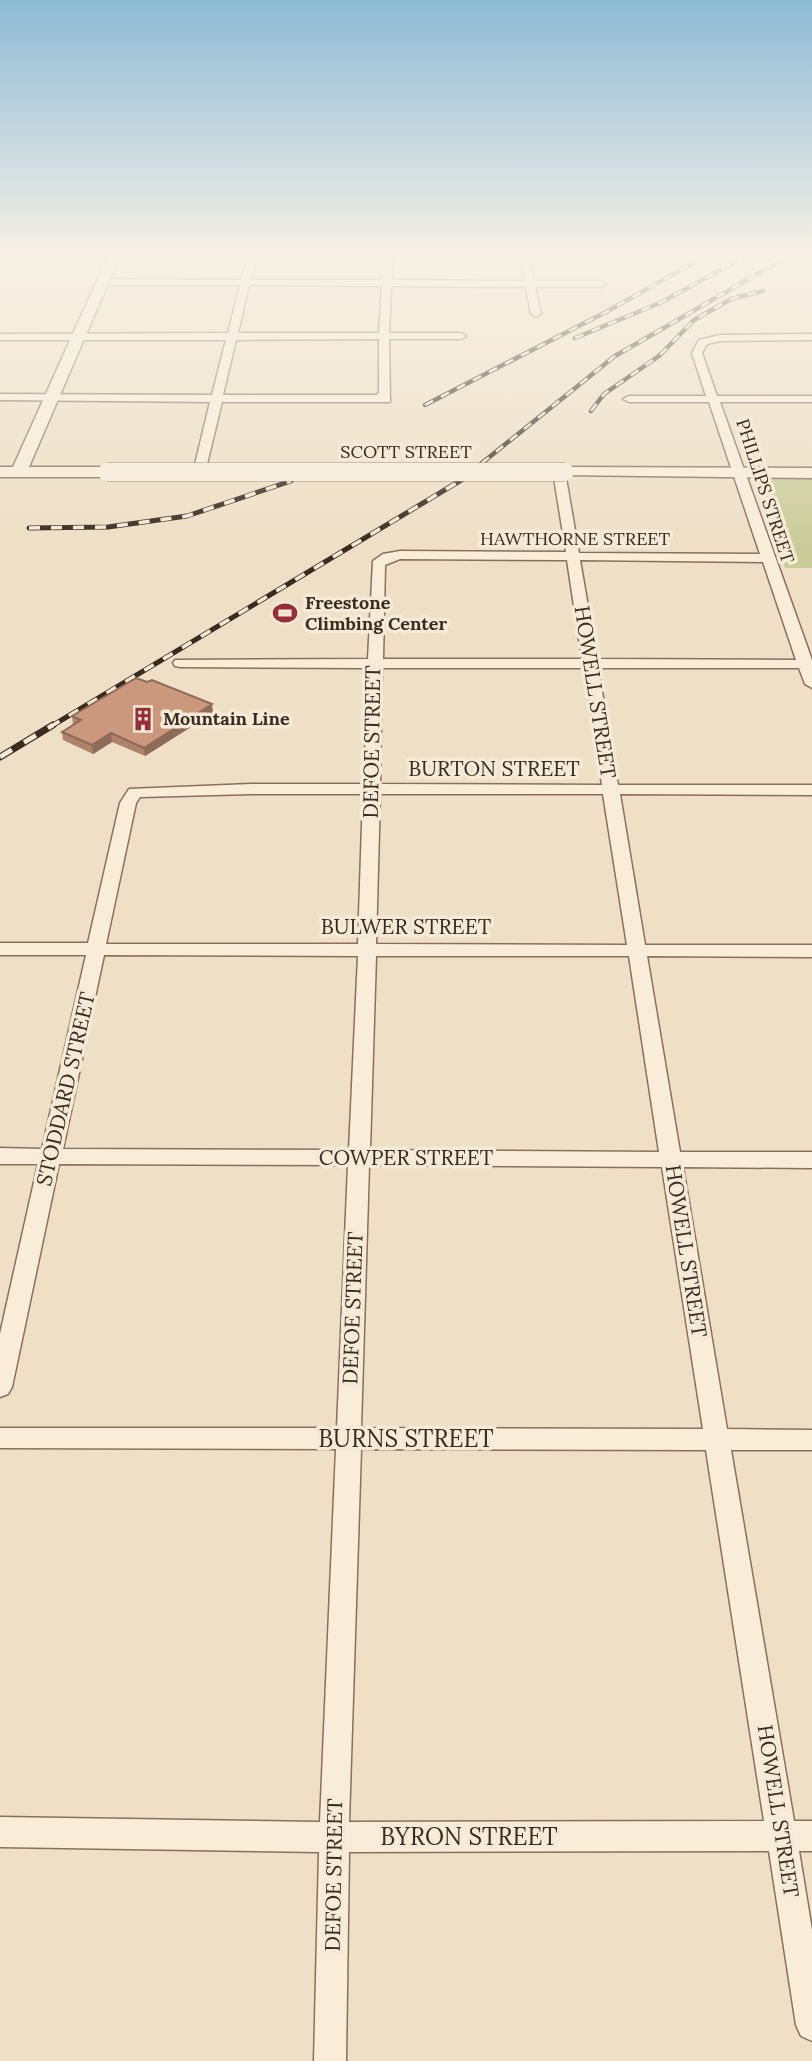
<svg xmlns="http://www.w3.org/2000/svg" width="812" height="2061" viewBox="0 0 812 2061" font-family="Lora,serif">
<rect width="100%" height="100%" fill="#eedfc6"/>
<polygon fill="#cacc9a" points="752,478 812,478 812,568 785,568"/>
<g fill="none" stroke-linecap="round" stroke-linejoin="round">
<g stroke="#89705c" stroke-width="3">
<g id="minor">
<path d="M247,258h9l-5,22h131l1,-22h9v22l133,1 -5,-23h9l5,23h67l5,3 -5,3h-66l6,27 -5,3 -5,-3 -5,-27 -135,-1 -2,47h72l5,3 -5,3h-72l1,63h-168l-15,62 -6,4 -6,-4 15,-62 -210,-2v-6l212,1 14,-55h-226v-6l228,-1 12,-48h-137l-5,-3 5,-3 138,1zM249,285l133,1 -3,47h-141zM379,339v54l-3,2h-153l13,-55z"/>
<path d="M812,334v6l-92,1 -13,3 -5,9 15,43h95v6h-92l92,258v28l-7,-4 -6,-16h-201l20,117h194v10l-192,-1 25,151h167v12l-165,-1 33,196h132v16l-129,-1 44,262 85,1v20h-81l63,371h18v30h-13l13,79v111l-11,-5 -5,-11 -27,-174 -420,1 -3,209h-32l5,-209 -319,-5v-30l320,5 16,-373 -336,-1v-20h337l11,-263 -289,-1 -47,223 -4,7 -8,3v-63l38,-170h-38v-16l42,1 44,-194h-86v-12h88l32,-140 9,-14 122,-5h113l4,-116 -188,-1 -5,-1 -2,-3 2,-3 193,-1 5,-98 10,-7 17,-3 166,1 -12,-74 6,-4 6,4 13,75 181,1 -51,-152h-80l-6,-3 6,-3h77l-14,-43 7,-13 21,-5zM400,559l167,1 15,99h-199l2,-94zM580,560l183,2 33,98 -199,-1zM382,668h202l18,117 -222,-1zM251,794h112l-5,150h-252l30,-141 4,-6zM380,794h223l24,151 -251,-1zM104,955l254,1 -9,194 -286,-1zM376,956h253l30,196 -289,-2zM369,1165l293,2 41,262 -342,-1zM361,1449l345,1 58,371 -415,1z"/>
</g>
</g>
<g stroke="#89705c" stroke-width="3">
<g id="tertiary">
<polygon points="107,258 119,258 29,467 107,467 115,472 107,477 0,477 0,467 13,467"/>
<polygon points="565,467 812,468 812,478 560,475 557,472"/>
</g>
</g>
<use href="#minor" fill="#f9edda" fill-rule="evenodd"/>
<use href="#tertiary" fill="#f9edda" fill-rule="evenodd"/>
<g stroke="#3a2a1f" stroke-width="4.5">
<g id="rail-far2">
<polyline points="575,338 662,302 742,258"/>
<polyline points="425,405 606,312 702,258"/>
<polyline points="591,411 604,394 659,356 694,320 731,299 763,291"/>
<polyline points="482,463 615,356 785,258"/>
</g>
</g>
<g stroke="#3a2a1f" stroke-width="5">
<g id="rail-far1">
<polyline points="29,528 108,527 187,516 291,481"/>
<polyline points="50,727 463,479 484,462"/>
</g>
</g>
<g stroke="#3a2a1f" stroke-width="7">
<polyline id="rail" points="0,757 53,725"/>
</g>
<use href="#rail-far2" stroke="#f5ead6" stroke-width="2.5" stroke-dasharray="9" stroke-linecap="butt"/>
<use href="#rail-far1" stroke="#f5ead6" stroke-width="3.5" stroke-dasharray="11" stroke-linecap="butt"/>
<use href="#rail" stroke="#f5ead6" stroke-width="4.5" stroke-dasharray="14" stroke-linecap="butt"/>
<g stroke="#89705c" stroke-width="19" stroke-linecap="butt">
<polyline id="tertiary-bridge" points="107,472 565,472"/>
</g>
<use href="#tertiary-bridge" stroke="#f9edda" stroke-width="18"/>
</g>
<polygon fill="#af826c" points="213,713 145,756 112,742 93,754 63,740 62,732 73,725 72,716"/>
<g fill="#8e6a58">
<polygon points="212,704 213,713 145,756 144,748"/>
<polygon points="111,733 112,742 93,754 92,745"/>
</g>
<polygon fill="#cb977d" stroke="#8e6a58" stroke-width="2" points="136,678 147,682 152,680 212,704 144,748 111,733 92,745 62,732 81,720 72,716"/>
<linearGradient id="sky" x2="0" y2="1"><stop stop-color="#8ebad5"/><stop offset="0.47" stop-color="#f7f1e5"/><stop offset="1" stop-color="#f7f1e5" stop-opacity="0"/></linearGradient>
<rect width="812" height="546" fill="url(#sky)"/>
<defs>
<g id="stadium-bare" transform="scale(1.89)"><path d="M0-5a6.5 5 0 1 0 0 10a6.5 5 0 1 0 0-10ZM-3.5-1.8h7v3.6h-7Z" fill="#972d36" stroke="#f5ead6" stroke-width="2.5" paint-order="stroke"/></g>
<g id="building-bare" transform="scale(1.89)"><path d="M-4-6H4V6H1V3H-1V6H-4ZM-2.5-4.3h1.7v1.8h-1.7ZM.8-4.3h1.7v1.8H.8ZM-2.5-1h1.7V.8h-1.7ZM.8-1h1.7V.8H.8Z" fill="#972d36" stroke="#f5ead6" stroke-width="2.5" paint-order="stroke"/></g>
</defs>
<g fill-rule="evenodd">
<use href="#stadium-bare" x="285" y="613"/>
<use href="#building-bare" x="143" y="719"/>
</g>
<g text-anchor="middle" stroke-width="7" stroke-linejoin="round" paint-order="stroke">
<g font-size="18" fill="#3a2a1f" stroke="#f5ead6">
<text x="406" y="458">SCOTT STREET</text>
<text transform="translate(765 491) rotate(72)" y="6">PHILLIPS STREET</text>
<text x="575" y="545">HAWTHORNE STREET</text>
</g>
<g font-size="18" font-weight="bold" fill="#3a2a1f" stroke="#f5ead6" text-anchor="start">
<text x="305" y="609">Freestone<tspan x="305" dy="21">Climbing Center</tspan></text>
<text x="163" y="725">Mountain Line</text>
</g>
<g font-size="21" fill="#3a2a1f" stroke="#f5ead6">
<text transform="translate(595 692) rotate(81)" y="7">HOWELL STREET</text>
<text transform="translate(372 742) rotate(-89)" y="7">DEFOE STREET</text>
<text x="494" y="776">BURTON STREET</text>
<text x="406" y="934">BULWER STREET</text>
<text transform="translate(66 1089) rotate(-77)" y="7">STODDARD STREET</text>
<text x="406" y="1165">COWPER STREET</text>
<text transform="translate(686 1251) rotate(81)" y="7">HOWELL STREET</text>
<text transform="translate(353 1308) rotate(-88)" y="7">DEFOE STREET</text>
<text transform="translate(778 1811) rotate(81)" y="7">HOWELL STREET</text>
<text transform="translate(334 1875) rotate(-89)" y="7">DEFOE STREET</text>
</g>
<g font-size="24" fill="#3a2a1f" stroke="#f5ead6">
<text x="406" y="1447">BURNS STREET</text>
<text x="469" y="1845">BYRON STREET</text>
</g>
</g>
</svg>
